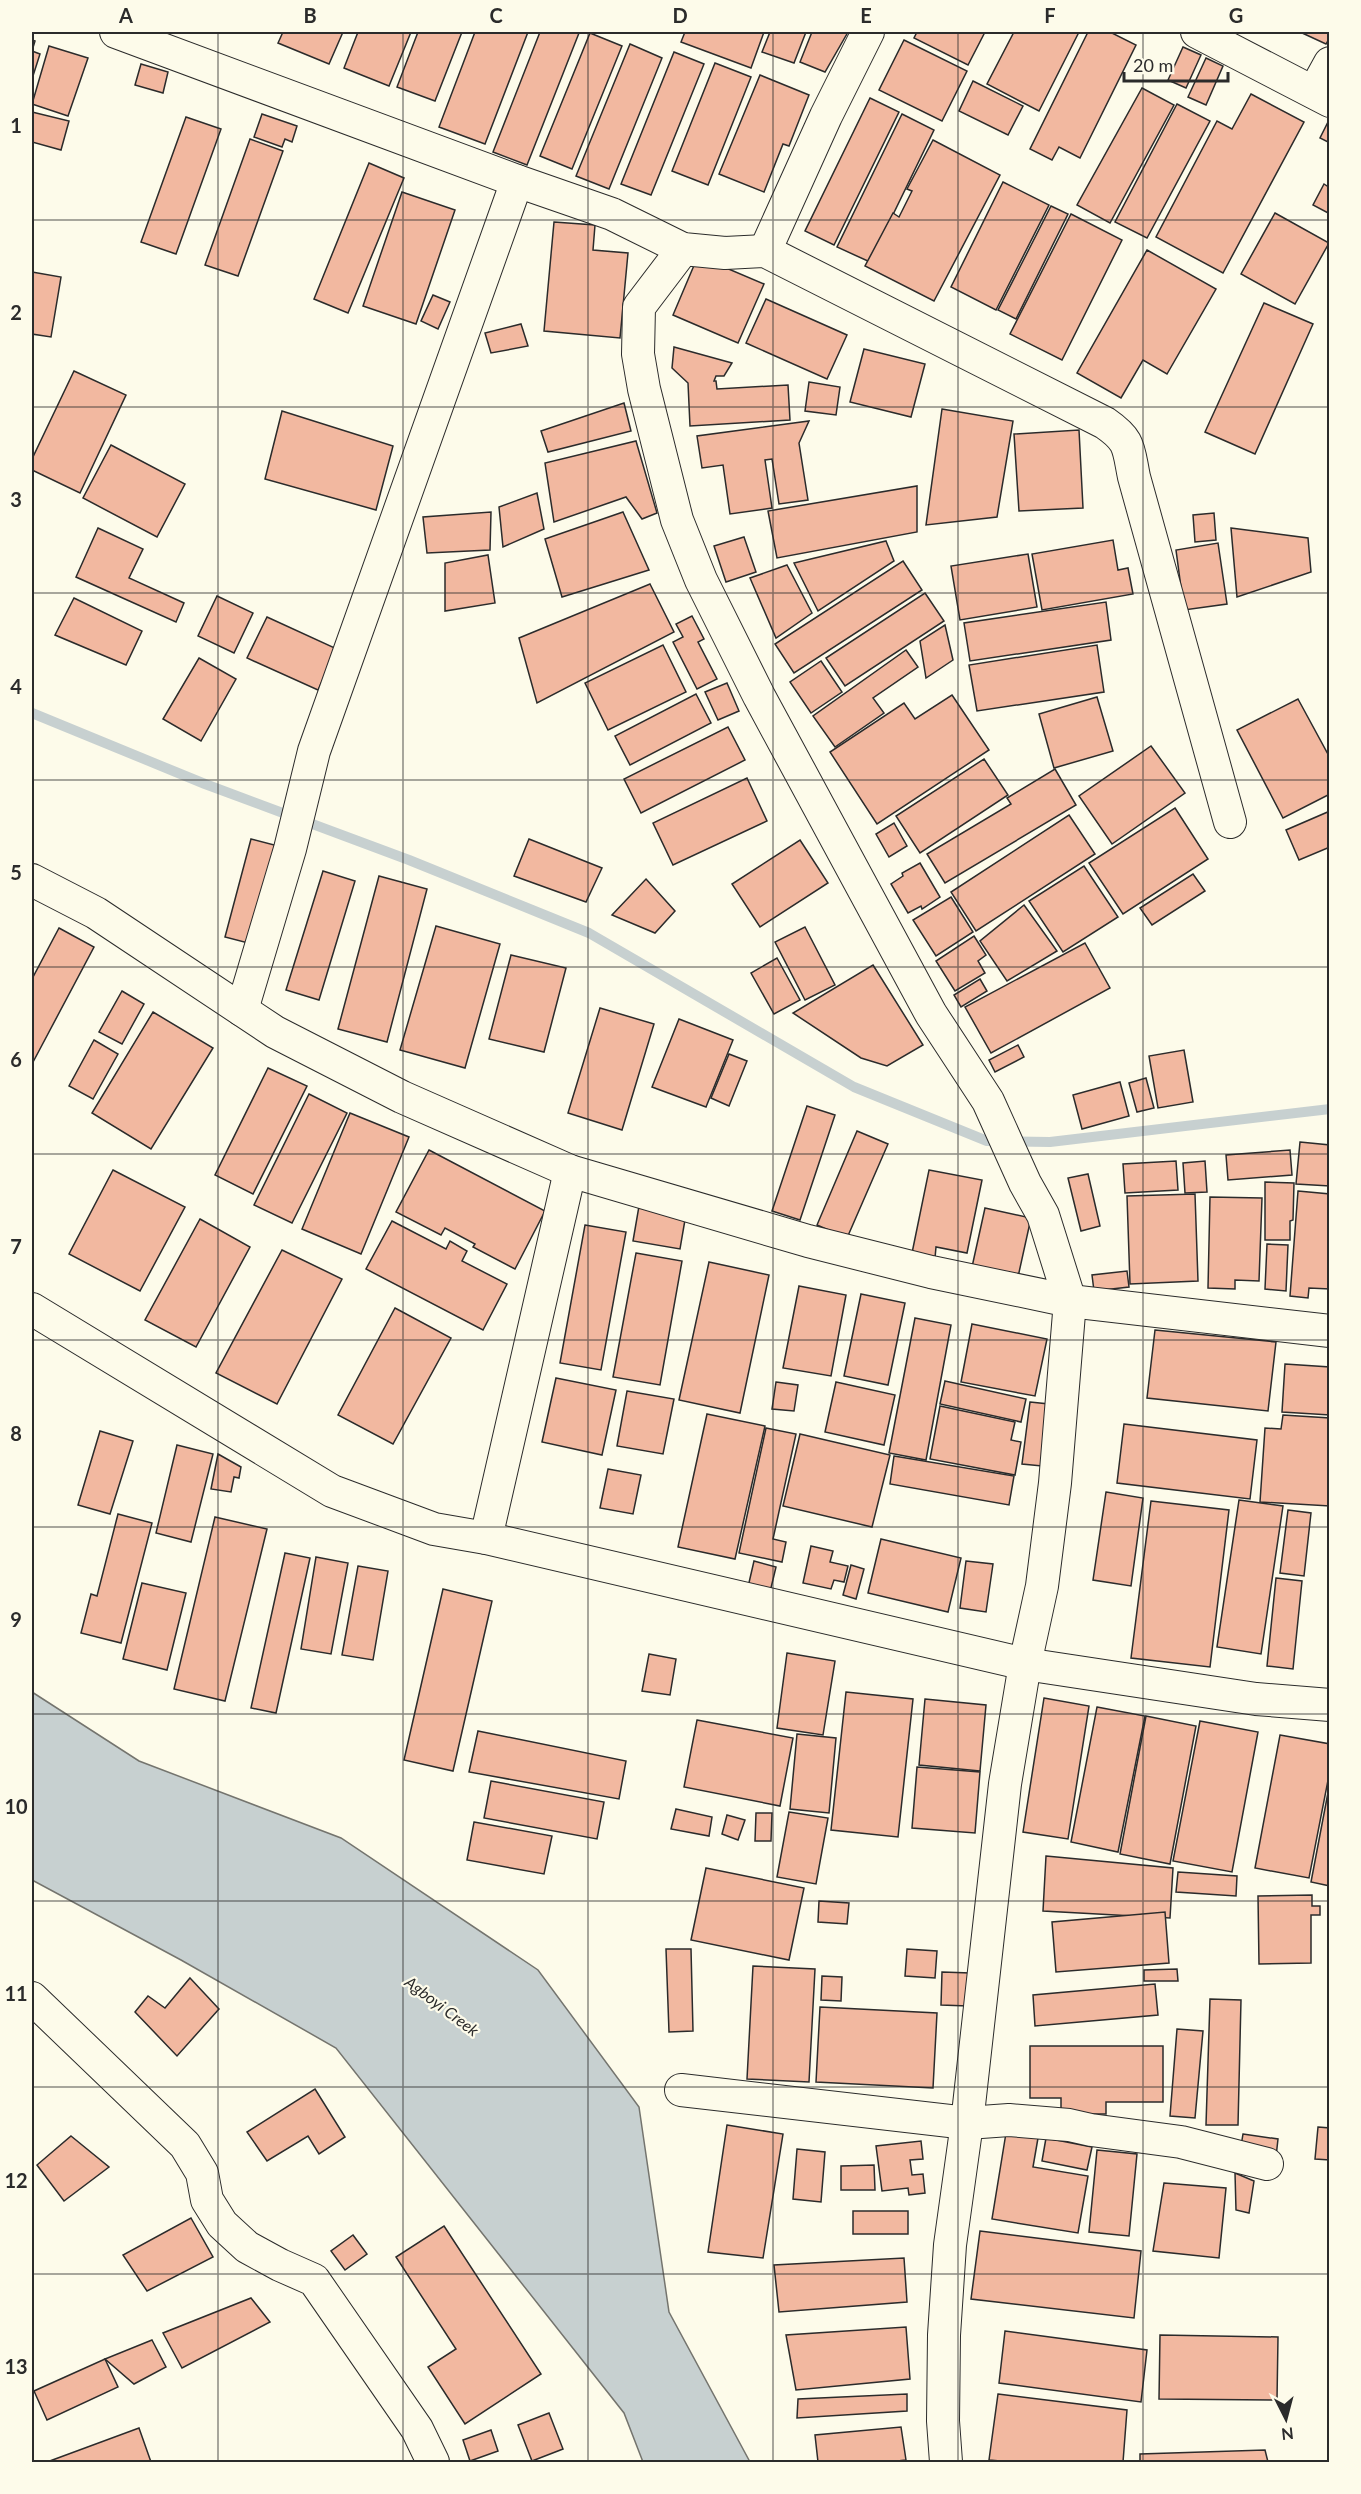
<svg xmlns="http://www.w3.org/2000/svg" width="1361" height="2494" viewBox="0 0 1361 2494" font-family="Lato,sans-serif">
<rect width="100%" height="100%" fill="#fdfbea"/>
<polygon fill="#c7d0d0" stroke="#74746e" stroke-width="1.5" points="32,1692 139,1761 341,1838 538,1970 639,2107 669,2312 750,2462 643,2462 624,2413 336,2048 181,1960 32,1880"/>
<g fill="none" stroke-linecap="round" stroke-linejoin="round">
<polyline stroke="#c7d0d0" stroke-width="10" points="32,713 205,784 409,860 589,933 854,1087 987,1141 1050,1142 1330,1109"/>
</g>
<g fill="#f2b8a0" stroke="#2b2b2b" stroke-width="1.5">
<polygon points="283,32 343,32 329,64 278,43"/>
<polygon points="358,32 411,32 389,86 344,68"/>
<polygon points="418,32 462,32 435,101 397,87"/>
<polygon points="475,32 528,32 485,144 439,127"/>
<polygon points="540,32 579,33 527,165 493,152"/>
<polygon points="685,32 764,32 751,68 681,42"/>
<polygon points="770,32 806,32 794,63 762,52"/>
<polygon points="812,32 848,32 825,72 800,62"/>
<polygon points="917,32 985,32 968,65 914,38"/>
<polygon points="1014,32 1079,32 1039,111 987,84"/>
<polygon points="1088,32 1110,32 1136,45 1080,158 1059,147 1052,160 1030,149"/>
<polygon points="1300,32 1330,32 1330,37 1326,44"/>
<polygon points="590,33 622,46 572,169 540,156"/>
<polygon points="32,40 35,41 32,51 40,54 32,79"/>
<polygon points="904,40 967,71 942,121 879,90"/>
<polygon points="630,44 662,58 609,189 576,176"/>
<polygon points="49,46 88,58 68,116 32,104"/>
<polygon points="1183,47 1201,55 1186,88 1168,80"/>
<polygon points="674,52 704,64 651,195 621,184"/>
<polygon points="1206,58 1223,66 1206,105 1188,97"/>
<polygon points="715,63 751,77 708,185 672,171"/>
<polygon points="141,64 168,72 163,93 135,85"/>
<polygon points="760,75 809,95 789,146 783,144 764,192 719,174"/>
<polygon points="973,81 1023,106 1008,135 959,111"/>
<polygon points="1142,88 1174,105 1110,223 1077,205"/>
<polygon points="1251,94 1304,122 1223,273 1156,237 1217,121 1232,129"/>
<polygon points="870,98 899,112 834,245 805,231"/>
<polygon points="1177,104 1210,121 1147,238 1115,222"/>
<polygon points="32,112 69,121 61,150 32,142"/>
<polygon points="262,114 297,126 292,142 285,139 282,147 254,137"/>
<polygon points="902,114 934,130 870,262 837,247"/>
<polygon points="186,117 221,129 176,254 141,242"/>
<polygon points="1329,120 1330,121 1330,143 1320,138"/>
<polygon points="250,139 283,151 238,276 205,265"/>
<polygon points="933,140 1000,175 934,301 865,266 893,213 899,217 912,191 907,189"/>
<polygon points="369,163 404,178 348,313 314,299"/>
<polygon points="1003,182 1049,205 996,310 951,287"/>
<polygon points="1324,184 1330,188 1330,214 1313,205"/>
<polygon points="402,192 455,210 416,324 363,306"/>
<polygon points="1051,206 1068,214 1016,319 998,310"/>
<polygon points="1275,213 1329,243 1295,304 1241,274"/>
<polygon points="1071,214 1122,240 1062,360 1010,334"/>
<polygon points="554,222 595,225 593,250 628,253 620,338 544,331"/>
<polygon points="1147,250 1216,289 1167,374 1143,360 1121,398 1077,373"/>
<polygon points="698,256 764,284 738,343 673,315"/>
<polygon points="32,272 61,277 51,337 32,334"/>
<polygon points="433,295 450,302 438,329 421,321"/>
<polygon points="766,299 847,335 827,379 746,343"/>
<polygon points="1264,303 1313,324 1255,454 1205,432"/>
<polygon points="521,324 528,346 491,353 485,333"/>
<polygon points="674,347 732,363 724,376 716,376 714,381 716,381 717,389 788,385 790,420 690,426 688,383 672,368"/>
<polygon points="864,349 925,364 911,417 850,402"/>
<polygon points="74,371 126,395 80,493 32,470 32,459"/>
<polygon points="809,382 840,387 836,415 805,411"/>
<polygon points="624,403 631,431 548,452 541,431"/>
<polygon points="942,409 1013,421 997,517 926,525"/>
<polygon points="282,411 393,446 376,510 265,479"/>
<polygon points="809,421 799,443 808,500 779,504 772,459 765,460 772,508 730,514 723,465 702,468 697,436"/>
<polygon points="1079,430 1083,508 1019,511 1014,434"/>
<polygon points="636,441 657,513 642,519 626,497 554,522 545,463"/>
<polygon points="111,445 185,484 157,537 83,498"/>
<polygon points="917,486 917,532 777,558 768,511"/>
<polygon points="537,493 544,529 503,547 499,507"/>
<polygon points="491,512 490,550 427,553 423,517"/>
<polygon points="623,512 649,570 562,597 545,539"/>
<polygon points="1214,513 1216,540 1195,542 1193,515"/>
<polygon points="98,528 143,549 129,578 184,603 176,622 76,577"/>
<polygon points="1231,528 1308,538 1311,572 1237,597"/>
<polygon points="744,537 756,572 726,582 714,546"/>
<polygon points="1113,540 1118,570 1128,568 1133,594 1042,610 1032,554"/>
<polygon points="886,541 894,561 818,611 794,563"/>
<polygon points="1218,543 1227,604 1184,610 1176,550"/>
<polygon points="1028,554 1037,607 960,620 951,566"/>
<polygon points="488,555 495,603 445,611 445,563"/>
<polygon points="903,561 922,590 794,673 775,644"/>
<polygon points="787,565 812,613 776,638 750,578"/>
<polygon points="650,584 674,632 537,703 519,638"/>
<polygon points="925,593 944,621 845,686 826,658"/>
<polygon points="217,596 253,613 234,653 198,636"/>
<polygon points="74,598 142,631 126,665 55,635"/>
<polygon points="1106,602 1111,640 970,661 964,623"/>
<polygon points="692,616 704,639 698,642 717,679 697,689 673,642 683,637 676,624"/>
<polygon points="267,617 337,649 318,690 247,658"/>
<polygon points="945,625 953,660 926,678 920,641"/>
<polygon points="663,645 686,692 608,730 585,683"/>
<polygon points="1097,645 1104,692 977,711 969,665"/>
<polygon points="906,650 918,667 873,698 884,713 835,747 813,716"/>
<polygon points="199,658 236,679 201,741 163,719"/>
<polygon points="821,661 842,692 811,713 790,682"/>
<polygon points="727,683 739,711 718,720 705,692"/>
<polygon points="696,694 711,723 630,765 615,736"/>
<polygon points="952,695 989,750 877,824 830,752 904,703 915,719"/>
<polygon points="1097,697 1113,751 1054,768 1039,714"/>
<polygon points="1298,699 1330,758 1330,794 1283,818 1237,730"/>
<polygon points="728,727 745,760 641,813 624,779"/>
<polygon points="1151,746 1185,793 1112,844 1079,796"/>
<polygon points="984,759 1008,795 920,853 896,816"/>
<polygon points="1055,769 1076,805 945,883 927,854 1011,804 1007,798"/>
<polygon points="747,778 767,821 673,865 653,823"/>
<polygon points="1175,808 1208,859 1123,914 1089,863"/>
<polygon points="1330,811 1330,847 1299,860 1286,830"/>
<polygon points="1069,815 1095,854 976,931 951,892"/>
<polygon points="894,823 907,846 889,857 876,834"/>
<polygon points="251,839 282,847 256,945 225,937"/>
<polygon points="529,839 602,868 586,902 514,876"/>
<polygon points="800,840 828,883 760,927 732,884"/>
<polygon points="920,863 940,897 922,909 921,906 908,913 891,884 903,876 902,873"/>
<polygon points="1084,866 1118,917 1063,952 1029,901"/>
<polygon points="323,871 355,881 319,1000 286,990"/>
<polygon points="1193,874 1205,891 1152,925 1140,908"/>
<polygon points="379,876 427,889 387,1042 338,1029"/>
<polygon points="646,879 675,911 655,933 612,915"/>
<polygon points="951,897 973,932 936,956 913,920"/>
<polygon points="1024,905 1057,951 1007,981 980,941"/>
<polygon points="436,926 500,944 465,1068 400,1050"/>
<polygon points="805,927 835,985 805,1000 775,942"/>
<polygon points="59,928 94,947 32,1064 32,979"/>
<polygon points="974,936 986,955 978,961 985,973 955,991 936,961"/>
<polygon points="1085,943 1110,988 991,1053 965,1007"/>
<polygon points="511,955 566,968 544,1052 489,1039"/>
<polygon points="777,958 800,1000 774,1014 751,973"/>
<polygon points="873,965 923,1045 887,1066 861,1058 793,1013"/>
<polygon points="980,979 987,991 961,1007 954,995"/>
<polygon points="122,991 144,1004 122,1044 99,1032"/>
<polygon points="600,1008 654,1024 622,1130 568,1113"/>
<polygon points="153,1012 213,1048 151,1149 92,1113"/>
<polygon points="679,1019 733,1040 706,1107 652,1087"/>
<polygon points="94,1040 118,1054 93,1099 69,1086"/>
<polygon points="1018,1045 1024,1057 995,1072 989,1060"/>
<polygon points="1184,1050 1193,1102 1158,1108 1149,1056"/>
<polygon points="729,1054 747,1061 729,1106 711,1098"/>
<polygon points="268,1068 307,1086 253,1194 215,1175"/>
<polygon points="1146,1078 1154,1108 1137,1112 1129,1083"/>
<polygon points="1120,1082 1129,1116 1082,1129 1073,1095"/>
<polygon points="309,1094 347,1113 292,1223 254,1205"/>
<polygon points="807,1106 835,1115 800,1220 772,1211"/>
<polygon points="350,1113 409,1137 361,1254 302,1229"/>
<polygon points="857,1131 888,1144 847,1238 817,1225"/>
<polygon points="1300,1142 1330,1145 1330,1186 1296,1184"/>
<polygon points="429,1150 545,1211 515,1269 473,1247 475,1244 445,1228 441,1235 396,1212"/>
<polygon points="1290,1150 1292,1175 1228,1180 1226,1155"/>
<polygon points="1176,1161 1178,1190 1125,1193 1123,1164"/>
<polygon points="1205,1161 1207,1192 1185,1193 1183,1163"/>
<polygon points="113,1170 185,1207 140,1291 69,1254"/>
<polygon points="929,1170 982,1180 967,1253 936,1247 935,1258 912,1253"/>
<polygon points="1088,1174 1100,1226 1081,1231 1068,1178"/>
<polygon points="1265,1182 1294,1183 1293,1220 1290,1221 1290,1240 1265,1240"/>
<polygon points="1298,1191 1330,1194 1330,1289 1309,1288 1308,1298 1290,1296"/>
<polygon points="1195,1194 1198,1281 1130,1284 1127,1196"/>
<polygon points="1210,1197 1262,1198 1259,1281 1235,1280 1235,1289 1208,1288"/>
<polygon points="639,1206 686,1214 680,1249 633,1241"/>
<polygon points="985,1208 1031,1218 1018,1277 972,1267"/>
<polygon points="200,1219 250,1247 196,1347 145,1320"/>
<polygon points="392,1221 446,1249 450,1241 467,1251 462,1261 507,1284 483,1330 366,1269"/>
<polygon points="585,1225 626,1232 601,1370 560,1363"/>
<polygon points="1267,1244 1288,1245 1286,1291 1265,1289"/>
<polygon points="282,1250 342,1279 277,1404 216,1373"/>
<polygon points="636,1253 682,1261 660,1385 613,1377"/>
<polygon points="709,1262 769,1275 740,1413 679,1400"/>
<polygon points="1127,1271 1129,1287 1094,1291 1092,1275"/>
<polygon points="799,1286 846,1295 831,1376 783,1368"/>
<polygon points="861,1294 905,1303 888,1385 844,1376"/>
<polygon points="395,1308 451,1338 393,1444 338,1415"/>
<polygon points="915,1318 951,1325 926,1460 889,1453"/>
<polygon points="972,1324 1047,1339 1035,1396 961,1382"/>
<polygon points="1155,1330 1276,1342 1268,1411 1147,1398"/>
<polygon points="1285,1364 1330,1367 1330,1415 1282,1412"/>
<polygon points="556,1378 616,1390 602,1455 542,1442"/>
<polygon points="945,1381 1026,1399 1021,1422 940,1404"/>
<polygon points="776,1382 798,1385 794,1411 772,1409"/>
<polygon points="836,1382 895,1395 884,1445 825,1432"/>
<polygon points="627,1391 674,1399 663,1454 617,1446"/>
<polygon points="1030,1402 1049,1404 1042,1466 1022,1464"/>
<polygon points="940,1406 1015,1422 1011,1440 1021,1442 1015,1475 930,1459"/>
<polygon points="707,1414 765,1426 735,1559 678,1547"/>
<polygon points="1283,1415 1330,1418 1330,1506 1260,1502 1265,1428 1281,1429"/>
<polygon points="1124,1424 1257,1440 1250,1499 1117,1483"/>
<polygon points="766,1428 796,1434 773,1539 786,1542 782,1562 739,1553"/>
<polygon points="100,1431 133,1441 110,1514 78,1505"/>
<polygon points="800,1434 890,1455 872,1527 783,1506"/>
<polygon points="177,1445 213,1454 191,1542 156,1533"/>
<polygon points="218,1454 241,1467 239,1478 234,1477 231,1492 211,1489"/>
<polygon points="894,1456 1014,1476 1009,1505 890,1484"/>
<polygon points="608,1469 641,1475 633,1514 600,1508"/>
<polygon points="1106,1492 1143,1498 1131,1586 1093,1580"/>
<polygon points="1239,1500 1283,1506 1261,1654 1217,1647"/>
<polygon points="1151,1501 1229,1510 1210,1667 1131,1658"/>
<polygon points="1288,1510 1311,1513 1304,1576 1280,1573"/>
<polygon points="118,1514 152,1523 121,1643 81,1633 91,1594 97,1596"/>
<polygon points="215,1517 267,1529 225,1701 174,1689"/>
<polygon points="881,1539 961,1558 948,1612 868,1593"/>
<polygon points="811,1546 833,1551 830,1562 848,1566 844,1582 834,1580 831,1589 803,1583"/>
<polygon points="285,1553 310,1558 276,1713 251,1708"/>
<polygon points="316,1557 348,1563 331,1654 301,1649"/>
<polygon points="754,1561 776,1567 770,1592 748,1587"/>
<polygon points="966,1561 993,1564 986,1612 960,1608"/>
<polygon points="851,1565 864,1569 856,1599 843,1595"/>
<polygon points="358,1566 388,1571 373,1660 342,1655"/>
<polygon points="1276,1578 1302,1581 1293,1669 1267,1666"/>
<polygon points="142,1583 186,1593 167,1670 123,1659"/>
<polygon points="443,1589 492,1601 453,1771 404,1760"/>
<polygon points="787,1653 835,1661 823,1735 777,1728"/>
<polygon points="649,1654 676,1659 670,1695 642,1691"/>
<polygon points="846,1692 913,1699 898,1837 831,1830"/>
<polygon points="1044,1698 1089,1706 1068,1839 1023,1832"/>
<polygon points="925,1699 986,1705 980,1771 919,1765"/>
<polygon points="1097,1707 1145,1716 1118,1852 1071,1842"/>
<polygon points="1146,1716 1196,1726 1170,1864 1120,1854"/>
<polygon points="697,1720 793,1738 780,1806 684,1787"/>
<polygon points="1200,1721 1258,1732 1232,1872 1173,1861"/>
<polygon points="478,1731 626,1761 619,1799 469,1772"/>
<polygon points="797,1734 836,1738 829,1813 790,1809"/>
<polygon points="1280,1735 1330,1744 1330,1770 1309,1878 1255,1868"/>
<polygon points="917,1767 980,1772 975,1833 912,1828"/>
<polygon points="491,1781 604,1802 597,1839 484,1818"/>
<polygon points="1330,1782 1330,1886 1311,1882"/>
<polygon points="676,1809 712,1817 709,1836 671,1829"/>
<polygon points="789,1812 828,1818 816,1884 777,1877"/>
<polygon points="756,1813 772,1813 771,1841 755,1841"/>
<polygon points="727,1815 745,1820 738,1840 722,1834"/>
<polygon points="474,1822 552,1836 544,1874 467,1860"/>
<polygon points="1046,1856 1173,1868 1170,1918 1043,1911"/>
<polygon points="706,1868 804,1888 789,1960 691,1940"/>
<polygon points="1178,1872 1237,1876 1236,1896 1176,1892"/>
<polygon points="1312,1895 1312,1906 1320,1906 1320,1915 1311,1915 1311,1963 1259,1964 1258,1896"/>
<polygon points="819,1901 849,1903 847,1924 818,1922"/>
<polygon points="1165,1912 1169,1963 1056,1972 1052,1922"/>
<polygon points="666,1949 691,1949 693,2031 669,2032"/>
<polygon points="907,1949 937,1951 935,1978 905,1976"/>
<polygon points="753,1966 815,1969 809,2082 747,2079"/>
<polygon points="1177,1969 1178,1981 1144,1981 1144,1970"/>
<polygon points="942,1972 970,1973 968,2006 941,2005"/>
<polygon points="822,1976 842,1977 841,2001 821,2000"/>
<polygon points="190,1978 219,2009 177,2056 135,2012 148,1996 165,2008"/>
<polygon points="1155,1984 1158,2015 1035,2026 1033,1995"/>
<polygon points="1210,1999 1241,2000 1238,2125 1206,2125"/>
<polygon points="820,2007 937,2013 933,2088 816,2082"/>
<polygon points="1177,2029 1203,2031 1195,2118 1170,2116"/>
<polygon points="1030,2046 1163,2046 1163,2102 1106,2102 1106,2114 1061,2114 1061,2098 1030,2098"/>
<polygon points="315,2089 345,2137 319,2154 308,2136 267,2161 247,2132"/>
<polygon points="727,2125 783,2134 763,2258 708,2252"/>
<polygon points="1318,2127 1330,2128 1330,2160 1315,2159"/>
<polygon points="1006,2133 1038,2138 1033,2167 1088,2176 1078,2233 992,2219"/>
<polygon points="1243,2134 1278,2139 1276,2157 1240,2152"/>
<polygon points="71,2136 109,2167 64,2201 37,2165"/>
<polygon points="1046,2138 1092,2147 1087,2170 1042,2161"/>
<polygon points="921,2141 923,2159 910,2160 912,2175 923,2174 925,2193 909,2195 908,2188 882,2191 876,2146"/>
<polygon points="797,2149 825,2152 821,2202 793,2199"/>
<polygon points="1097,2150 1137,2154 1129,2236 1089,2232"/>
<polygon points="874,2165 875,2190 841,2190 841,2166"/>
<polygon points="1235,2173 1254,2181 1249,2213 1236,2210"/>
<polygon points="1164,2183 1226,2188 1219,2258 1153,2251"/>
<rect x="853" y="2211" width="55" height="23"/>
<polygon points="191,2218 213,2257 147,2291 123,2255"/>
<polygon points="444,2226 541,2374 465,2424 428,2367 456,2349 396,2257"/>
<polygon points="980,2231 1141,2251 1134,2318 971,2299"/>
<polygon points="353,2235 367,2254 345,2270 331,2251"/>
<polygon points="904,2258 907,2302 779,2312 774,2265"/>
<polygon points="251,2298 270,2322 182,2368 163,2333"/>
<polygon points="906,2327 910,2379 796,2390 786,2335"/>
<polygon points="1005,2331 1147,2350 1141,2402 999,2383"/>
<polygon points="1160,2335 1278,2337 1277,2400 1159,2399"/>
<polygon points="152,2340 166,2367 134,2384 105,2359"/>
<polygon points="105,2359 118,2387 47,2420 34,2391"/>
<polygon points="907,2394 907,2411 797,2418 798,2399"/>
<polygon points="998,2394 1127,2410 1123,2462 1012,2462 989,2460"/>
<polygon points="549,2413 563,2449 532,2461 518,2425"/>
<polygon points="901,2427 906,2460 888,2462 818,2462 815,2435"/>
<polygon points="139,2428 151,2462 47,2462"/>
<polygon points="491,2430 498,2451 470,2461 463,2440"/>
<polygon points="1265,2450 1268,2462 1140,2462 1140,2454"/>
</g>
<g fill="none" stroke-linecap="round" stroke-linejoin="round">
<g stroke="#2b2b2b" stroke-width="34">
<g id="minor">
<path d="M116,32l401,149 95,33 71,35 42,4 40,-2 340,172c26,18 23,25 29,54l96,345"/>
<polyline points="1197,32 1330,101"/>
<polyline points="1314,92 1330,63"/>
<polyline points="683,249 639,307 638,354 644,389 677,520 701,580 759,696 931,1014 988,1101 1025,1183 1043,1215 1070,1301 1055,1483 1042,1586 1025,1664 1005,1784 967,2123 950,2245 944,2335 943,2421 946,2462"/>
<polyline points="765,251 826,116 868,32"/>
<polyline points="32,880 96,913 275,1032 402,1097 570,1171 808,1241 931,1272 1070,1301 1330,1331"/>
<polyline points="242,1010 290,849 314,751 517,181"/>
<polyline points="32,1309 332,1491 434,1529 486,1538 1025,1664 1256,1699 1330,1705"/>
<polyline points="486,1538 570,1171"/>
<polyline points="32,1998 185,2145 202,2173 207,2200 222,2224 247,2247 280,2265 314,2280 417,2429 433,2462"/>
<polyline points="681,2090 967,2123 1009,2120 1069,2125 1091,2130 1181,2142 1267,2164"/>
</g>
</g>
<use href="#minor" stroke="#fdfbea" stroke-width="32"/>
</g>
<path fill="none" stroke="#2b2b2b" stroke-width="1.5" stroke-opacity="0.55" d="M218,32v2430M403,32v2430M588,32v2430M773,32v2430M958,32v2430M1143,32v2430M32,220h1298M32,407h1298M32,593h1298M32,780h1298M32,967h1298M32,1154h1298M32,1340h1298M32,1527h1298M32,1714h1298M32,1901h1298M32,2087h1298M32,2274h1298"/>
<g text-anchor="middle" stroke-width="4.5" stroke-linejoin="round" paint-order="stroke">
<g font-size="16" font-style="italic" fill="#2b2b2b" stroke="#fdfbea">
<text transform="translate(442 2006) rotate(37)" y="6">Agboyi Creek</text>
</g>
</g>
<rect width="1361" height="2494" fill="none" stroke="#fdfbea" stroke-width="66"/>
<g transform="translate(1286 2419) rotate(174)" stroke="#fdfbea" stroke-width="4.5" paint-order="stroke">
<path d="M0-4.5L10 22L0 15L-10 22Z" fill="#2b2b2b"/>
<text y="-9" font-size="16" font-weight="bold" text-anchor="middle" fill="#2b2b2b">N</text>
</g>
<path d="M1124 72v9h104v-9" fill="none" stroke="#2b2b2b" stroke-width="3"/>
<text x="1133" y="72" font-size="18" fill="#2b2b2b" stroke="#fdfbea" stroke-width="4.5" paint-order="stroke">20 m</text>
<rect x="33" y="33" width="1295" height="2428" fill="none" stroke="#2b2b2b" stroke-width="2"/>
<g font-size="20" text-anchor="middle" font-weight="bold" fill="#2b2b2b">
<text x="126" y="23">A</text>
<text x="310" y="23">B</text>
<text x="496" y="23">C</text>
<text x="680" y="23">D</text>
<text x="866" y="23">E</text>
<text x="1050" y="23">F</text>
<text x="1236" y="23">G</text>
<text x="16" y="133">1</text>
<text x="16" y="320">2</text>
<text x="16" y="507">3</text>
<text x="16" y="694">4</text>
<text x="16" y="880">5</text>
<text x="16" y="1067">6</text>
<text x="16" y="1254">7</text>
<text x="16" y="1441">8</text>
<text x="16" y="1627">9</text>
<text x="16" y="1814">10</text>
<text x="16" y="2001">11</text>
<text x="16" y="2188">12</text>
<text x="16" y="2374">13</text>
</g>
</svg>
